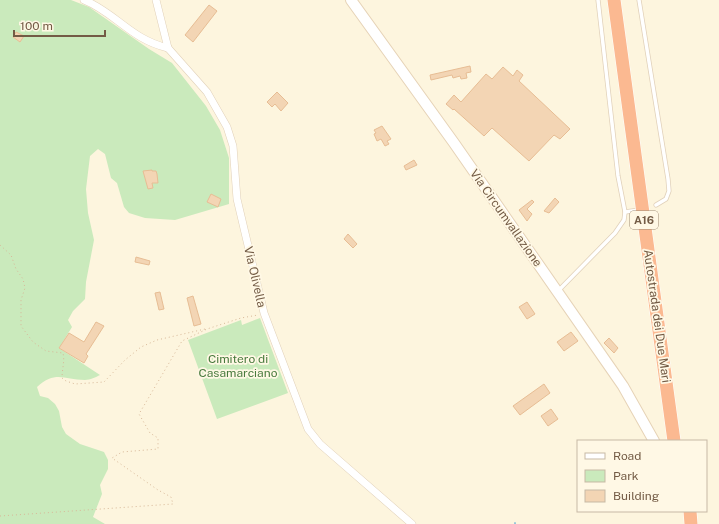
<svg xmlns="http://www.w3.org/2000/svg" width="719" height="524" viewBox="0 0 719 524" font-family="'Public Sans',sans-serif">
<rect width="100%" height="100%" fill="#fdf5de"/>
<g fill="#caeabc">
<path d="M0,0h71l18,7 60,42 23,14 34,43 14,24 9,28v46l-54,16 -30,-2 -16,-5 -5,-6 -7,-24 -6,-5 -6,-24 -7,-5 -8,7 -4,33 2,24 6,27 -8,42 -1,17 -12,12 -5,9 4,7 -13,21 41,27c-4,2 -10,5 -15,5 -21,0 -29,-10 -48,7l3,9 8,2 7,6 4,7 3,16 4,7 14,10 24,8 4,8v9l-8,16 2,9 -9,23 12,7h-105z"/>
<polygon points="260,318 288,393 217,419 188,340 241,320 242,325"/>
</g>
<g fill="none" stroke-linecap="round" stroke-linejoin="round">
<polyline stroke="#98c7d9" stroke-width="2" points="515,523 515,524"/>
</g>
<g fill="#f3d5b4" stroke="#e7bd94">
<polygon points="209,5 217,11 193,42 185,35"/>
<polygon points="16,32 24,36 20,42 13,37"/>
<polygon points="470,66 471,72 466,73 467,78 461,79 460,76 453,78 452,75 431,80 430,75"/>
<polygon points="503,67 513,76 517,70 523,75 519,81 570,129 560,139 554,135 529,161 492,128 484,136 454,109 453,110 446,104 454,95 461,102 486,74 492,79"/>
<polygon points="277,92 288,103 281,111 275,104 272,107 267,102"/>
<polygon points="382,126 391,139 387,141 389,144 385,146 381,139 377,141 374,134 376,133 374,130"/>
<polygon points="414,160 417,165 406,170 404,166"/>
<polygon points="152,170 152,171 156,171 157,174 158,183 152,183 153,188 148,189 143,171"/>
<polygon points="211,194 221,199 218,207 207,202"/>
<polygon points="555,198 559,202 549,213 544,211"/>
<polygon points="532,200 534,202 527,209 532,214 527,221 519,210"/>
<polygon points="348,234 357,244 353,248 344,239"/>
<polygon points="136,257 150,261 149,265 135,262"/>
<polygon points="160,292 164,309 159,310 155,293"/>
<polygon points="193,296 201,324 194,326 187,298"/>
<polygon points="527,302 535,314 527,319 519,307"/>
<polygon points="96,322 104,326 86,354 88,356 84,363 59,348 69,333 84,342"/>
<polygon points="571,332 578,341 564,351 557,342"/>
<polygon points="609,338 618,348 614,353 604,343"/>
<polygon points="544,384 550,393 520,415 513,406"/>
<polygon points="551,409 558,419 548,426 541,416"/>
</g>
<g fill="none" stroke-linecap="round" stroke-linejoin="round">
<g stroke="#e1d1ba" stroke-width="5">
<g id="lane">
<polyline points="639,0 668,179 669,191 666,199 656,205"/>
<polyline points="625,212 639,210"/>
<polyline points="558,291 615,233 624,220 625,212 618,176 598,0"/>
</g>
</g>
<g stroke="#e1d1ba" stroke-width="8">
<g id="street">
<path d="M84,0c32,13 46,39 84,48"/>
<polyline points="156,0 168,48 207,92 227,127 233,146 237,199 264,313 308,429 320,444 412,524"/>
</g>
</g>
<g stroke="#e6d3b7" stroke-width="12">
<polyline id="secondary" points="351,0 454,143 623,386 654,441"/>
</g>
<g stroke="#fff" stroke-width="14">
<g id="highway">
<polyline points="614,0 674,441"/>
<polyline points="690,511 691,524"/>
</g>
</g>
<g stroke="#d8b898" stroke-width="1" stroke-dasharray="1 3" stroke-linecap="butt">
<path d="M0,245l11,10 5,14 7,10 2,9 -4,12v26l12,16 13,9 17,2c2,8 -1,16 -1,25l4,3 9,3 29,-2 21,-22 16,-13 16,-7 48,-11"/>
<polyline points="0,516 173,504 171,497 158,490 112,458 122,452 158,449 158,438 150,433 139,414 182,341 207,329 241,318 258,315"/>
</g>
<use href="#lane" stroke="#fff" stroke-width="3.5"/>
<use href="#street" stroke="#fff" stroke-width="7"/>
<use href="#secondary" stroke="#fff" stroke-width="10"/>
<use href="#highway" stroke="#fbb991" stroke-width="13"/>
</g>
<g text-anchor="middle" stroke-width="3.5" stroke-linejoin="round" paint-order="stroke">
<rect fill="#fff8e5" stroke="#9d8a75" stroke-width="1" x="630" y="211" width="28" height="18" rx="3"/>
<g font-size="11" font-weight="bold" fill="#735b45">
<text x="644" y="224">A16</text>
</g>
<g font-size="12" fill="#735b45" stroke="#fff8e5">
<text transform="translate(506 218) rotate(55)" y="4">Via Circumvallazione</text>
<text transform="translate(255 277) rotate(77)" y="4">Via Olivella</text>
<text transform="translate(657 316) rotate(82)" y="4">Autostrada dei Due Mari</text>
</g>
<g font-size="12" fill="#487a3d" stroke="#fff8e5">
<text x="238" y="363">Cimitero di<tspan x="238" dy="14">Casamarciano</tspan></text>
</g>
</g>
<rect x="577" y="440" width="130" height="72" fill="#fff8e5" stroke="#c7b9a5"/>
<rect x="585" y="453" width="20" height="6" fill="#ffffff" stroke="#c7b9a5"/>
<text x="613" y="460" font-size="12" fill="#735b45">Road</text>
<rect x="585" y="470" width="20" height="12" fill="#caeabc" stroke="#c7b9a5"/>
<text x="613" y="480" font-size="12" fill="#735b45">Park</text>
<rect x="585" y="490" width="20" height="12" fill="#f3d5b4" stroke="#c7b9a5"/>
<text x="613" y="500" font-size="12" fill="#735b45">Building</text>
<path d="M14 30v6h91v-6" fill="none" stroke="#735b45" stroke-width="2"/>
<text x="20" y="30" font-size="12" fill="#735b45" stroke="#fff8e5" stroke-width="3" paint-order="stroke">100 m</text>
</svg>
